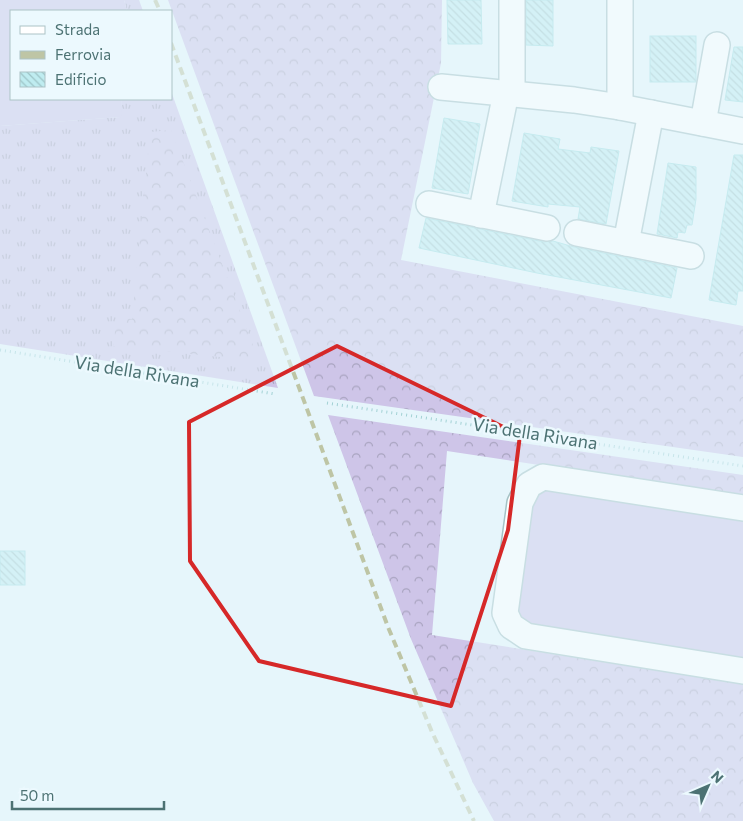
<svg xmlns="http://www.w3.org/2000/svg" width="743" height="821" font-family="Commissioner,sans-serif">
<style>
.grass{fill:url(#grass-tufts)}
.forest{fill:url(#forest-crowns)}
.garden{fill:#cec5e8}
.building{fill:url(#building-back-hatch);stroke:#a0dee1}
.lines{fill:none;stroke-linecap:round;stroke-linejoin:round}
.minor-casing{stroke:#a5c2c5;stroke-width:28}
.path{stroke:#a2d1d4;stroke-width:3;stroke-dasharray:1 4;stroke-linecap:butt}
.minor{stroke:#fff;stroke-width:25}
.rail{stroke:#bec5a5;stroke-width:4;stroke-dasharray:8 5;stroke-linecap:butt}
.marked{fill:none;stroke:#d62828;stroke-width:4;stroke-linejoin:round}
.labels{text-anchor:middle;stroke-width:5;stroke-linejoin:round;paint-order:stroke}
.street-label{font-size:18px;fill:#4c7273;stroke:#ecf9fe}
</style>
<defs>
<pattern id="grass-tufts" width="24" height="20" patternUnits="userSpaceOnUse" patternTransform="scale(1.25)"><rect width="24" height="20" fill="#cec5e8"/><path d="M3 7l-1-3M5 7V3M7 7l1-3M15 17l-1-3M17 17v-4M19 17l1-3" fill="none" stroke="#a9a4c0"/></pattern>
<pattern id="forest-crowns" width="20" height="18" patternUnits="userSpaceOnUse" patternTransform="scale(1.25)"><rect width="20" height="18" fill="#cec5e8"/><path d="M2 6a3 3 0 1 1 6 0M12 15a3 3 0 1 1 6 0" fill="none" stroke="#a9a4c0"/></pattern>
<pattern id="building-back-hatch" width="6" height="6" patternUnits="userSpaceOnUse" patternTransform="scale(1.25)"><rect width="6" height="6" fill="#bfecf0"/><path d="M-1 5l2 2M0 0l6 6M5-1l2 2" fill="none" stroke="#9dc4c7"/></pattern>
</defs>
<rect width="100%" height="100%" fill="#e6f5fb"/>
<g class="grass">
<polygon points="124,0 139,0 143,11 127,11"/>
<polygon points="171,91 278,388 0,344 0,126 120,117 122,99 171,99"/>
</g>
<g class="forest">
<polygon points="168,0 442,0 441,63 401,260 743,326 743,457 314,396"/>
<polygon points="171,130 259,361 113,346 117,318 132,319 150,132"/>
<polygon points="328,415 743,475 743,496 447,451 432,635 743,684 743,821 494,821 473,783 411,639"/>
</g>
<g class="garden">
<polygon points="0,0 124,0 127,11 11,11 11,99 122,99 121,117 0,126"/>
<polygon points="544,483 743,514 743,664 516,621 526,505"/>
</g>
<g class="building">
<polygon points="447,0 481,0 482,44 448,44"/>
<polygon points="526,0 553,0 553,46 526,45"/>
<rect x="650" y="36" width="46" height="46"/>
<polygon points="734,47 743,47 743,102 725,100"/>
<polygon points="444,118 480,124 468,194 432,188"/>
<polygon points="524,133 560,139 558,149 590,153 591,147 619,151 606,224 578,219 580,207 548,204 548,207 512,201"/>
<polygon points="734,155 743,155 743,291 738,291 736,305 709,300"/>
<polygon points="668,163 696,167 696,199 692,225 687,225 685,233 678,232 677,238 657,234"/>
<polygon points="426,218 544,242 553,241 574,247 677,268 671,298 537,273 419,248"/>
<rect x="0" y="551" width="25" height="34"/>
</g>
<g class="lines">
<g class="minor-casing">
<g id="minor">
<polyline points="512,0 512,94"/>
<polyline points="441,87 574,100 620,107 743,131"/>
<polyline points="620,107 620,0"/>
<polyline points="703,123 717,45"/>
<polyline points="429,204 547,228"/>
<polyline points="481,215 506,93"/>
<polyline points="577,233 691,256"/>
<polyline points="626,243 651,113"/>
<polyline points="743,508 543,477 529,485 520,503 505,613 511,626 526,636 743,671"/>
</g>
</g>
<g class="path">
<polyline points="0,350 275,394"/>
<polyline points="327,403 743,466"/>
</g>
<use href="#minor" class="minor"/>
<g class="rail">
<polyline points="155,0 160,11"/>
<polyline points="171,43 388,627 432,732 474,821"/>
</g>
</g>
<path d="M0 0H743V821H0ZM 337,346 L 520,435 L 508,530 L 451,706 L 259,661 L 190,561 L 189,422 Z" fill="#e6f5fb" fill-opacity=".55" fill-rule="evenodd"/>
<path class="marked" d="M 337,346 L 520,435 L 508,530 L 451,706 L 259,661 L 190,561 L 189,422 Z"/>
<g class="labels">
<g class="street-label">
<text transform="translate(137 372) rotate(9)" y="6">Via della Rivana</text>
<text transform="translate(535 434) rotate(9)" y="6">Via della Rivana</text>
</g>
</g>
<rect x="10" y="10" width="162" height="90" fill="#ecf9fe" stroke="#acc3c6"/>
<rect x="20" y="26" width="25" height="8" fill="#ffffff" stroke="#acc3c6"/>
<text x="55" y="35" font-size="15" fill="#4c7273">Strada</text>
<rect x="20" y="51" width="25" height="8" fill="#bec5a5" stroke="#acc3c6"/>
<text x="55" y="60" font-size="15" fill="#4c7273">Ferrovia</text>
<rect x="20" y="72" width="25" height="15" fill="url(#building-back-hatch)" stroke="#acc3c6"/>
<text x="55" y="85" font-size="15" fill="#4c7273">Edificio</text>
<g transform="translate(708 786) rotate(45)" stroke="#ecf9fe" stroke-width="4" paint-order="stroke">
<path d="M0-4L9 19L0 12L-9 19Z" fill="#4c7273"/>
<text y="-8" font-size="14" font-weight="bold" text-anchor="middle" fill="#4c7273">N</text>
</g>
<path d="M12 801v8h152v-8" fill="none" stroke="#4c7273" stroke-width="2.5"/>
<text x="20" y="801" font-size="15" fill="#4c7273" stroke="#ecf9fe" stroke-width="4" paint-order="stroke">50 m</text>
</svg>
